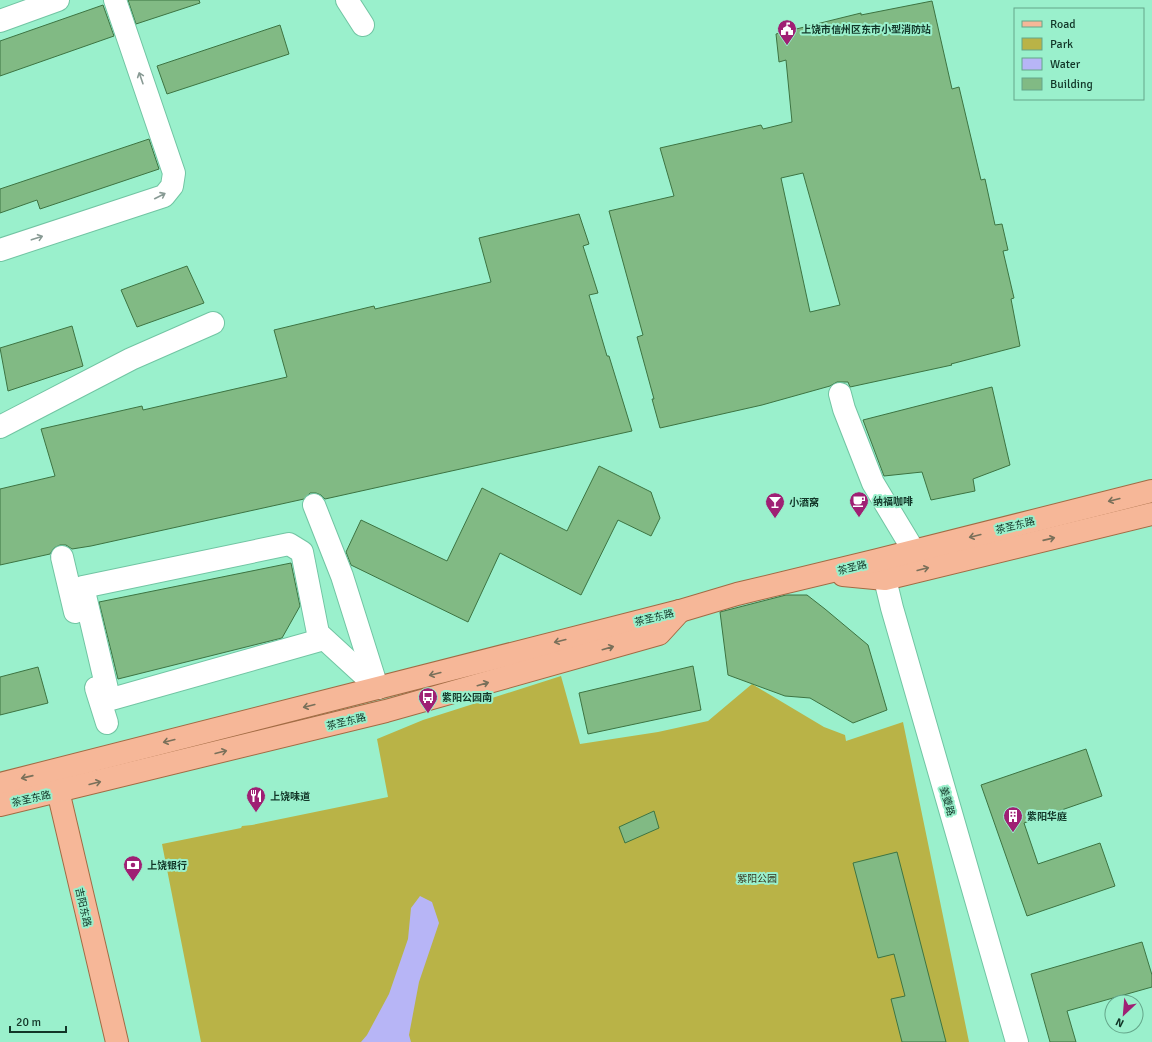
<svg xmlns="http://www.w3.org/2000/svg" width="1152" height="1042" font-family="Signika,'Noto Sans SC',sans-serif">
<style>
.green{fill:#b9b347}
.water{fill:#b7b5f6}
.building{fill:#81ba84;stroke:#3d7442;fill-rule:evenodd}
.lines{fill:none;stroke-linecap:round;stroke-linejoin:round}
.minor-casing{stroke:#71c5a3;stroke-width:24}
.major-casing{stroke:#a26b44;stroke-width:24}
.minor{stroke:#fff;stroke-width:22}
.major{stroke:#f6b798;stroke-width:22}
.oneway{stroke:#889a94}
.oneway2{stroke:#79705a}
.labels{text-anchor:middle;stroke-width:4;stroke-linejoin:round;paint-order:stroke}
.poi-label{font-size:10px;font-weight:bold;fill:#123628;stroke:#9af0cc;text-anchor:start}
.street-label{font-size:10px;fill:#123628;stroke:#9af0cc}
.park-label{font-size:10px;fill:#37351f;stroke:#9af0cc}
</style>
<rect width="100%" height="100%" fill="#9af0cc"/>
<polygon class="green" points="561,676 580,744 658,732 708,721 752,684 824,727 845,735 846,741 903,722 969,1042 201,1042 162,844 241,828 242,826 252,825 388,797 377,739 423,720"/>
<polygon class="water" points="420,896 432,902 439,923 419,982 409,1035 411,1042 361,1042 367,1035 389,994 408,939 411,908"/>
<g class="building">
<polygon points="128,0 199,0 200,3 136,24"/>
<path d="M 932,1 L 952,89 L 959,87 L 981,180 L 985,179 L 995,225 L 1002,224 L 1008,250 L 1003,251 L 1014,298 L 1011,299 L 1020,346 L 951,364 L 952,365 L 850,387 L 848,382 L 837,382 L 830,386 L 762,405 L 660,428 L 652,399 L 654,399 L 637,337 L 643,335 L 609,211 L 674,196 L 660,148 L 761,125 L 763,129 L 792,122 L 786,60 L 779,62 L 776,34 L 861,13 L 861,15 ZM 803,173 L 840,305 L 810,312 L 781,178 Z"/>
<polygon points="103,5 114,36 0,76 0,41"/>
<polygon points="280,25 289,54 167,94 157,66"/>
<polygon points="149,139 159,169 40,209 37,200 0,213 0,189"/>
<polygon points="579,214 589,244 583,246 598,293 589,295 607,356 609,356 632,431 325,499 321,495 316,493 310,493 304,499 91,546 72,549 66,545 60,545 54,548 50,554 0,565 0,489 55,476 41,429 142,406 143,410 287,377 274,330 374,306 375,309 491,282 479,238"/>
<polygon points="187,266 204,303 137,327 121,290"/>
<polygon points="72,326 83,366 8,391 0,348"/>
<polygon points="992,387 1010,465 973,479 975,491 931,500 922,472 884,476 863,420"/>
<polygon points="599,466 651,492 660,518 651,536 618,520 581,595 500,553 468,622 351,565 346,552 361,520 447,561 482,488 567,531"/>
<polygon points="291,563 300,606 282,638 118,679 99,602"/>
<polygon points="786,595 807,595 825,609 868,645 887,710 853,723 810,698 785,696 728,675 720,612"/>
<polygon points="693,666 701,710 588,734 579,693"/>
<polygon points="38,667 48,703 0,715 0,677"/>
<polygon points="1086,749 1102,796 1024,823 1038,864 1100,843 1115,886 1027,916 981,785"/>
<polygon points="654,811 659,828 625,843 619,827"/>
<polygon points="897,852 946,1042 902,1042 891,999 905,996 894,954 878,958 853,863"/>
<polygon points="1142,942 1152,975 1152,987 1067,1011 1076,1042 1050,1042 1031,974"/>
</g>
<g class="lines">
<g class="minor-casing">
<g id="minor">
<polyline points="347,0 363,25"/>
<polyline points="0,21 58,0"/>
<polyline points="0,250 164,196 172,186 174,173 115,0"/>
<polyline points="840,394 844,409 873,483 914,551"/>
<polyline points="0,427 131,359 213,323"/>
<polyline points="314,505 342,576 377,687"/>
<polyline points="62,557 75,612"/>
<polyline points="879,561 885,579 892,608 1017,1042"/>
<polyline points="96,688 107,723"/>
<polyline points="101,702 107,689 83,587 289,544 302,552 318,633 378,688"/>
<polyline points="101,702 324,639"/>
</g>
</g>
<g class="major-casing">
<g id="major">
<polyline points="843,575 885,579 1152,514"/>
<polyline points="55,778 117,1042"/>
<polyline points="0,784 680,611 737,594 878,560 1152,491"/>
<polyline points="0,805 386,711 659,634 680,611"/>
</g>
</g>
<use href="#minor" class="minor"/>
<use href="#major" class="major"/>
</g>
<defs><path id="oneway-shaft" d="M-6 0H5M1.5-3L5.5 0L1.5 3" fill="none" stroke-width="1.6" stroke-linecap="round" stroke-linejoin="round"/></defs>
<g class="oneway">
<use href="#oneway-shaft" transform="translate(141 78) rotate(-109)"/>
<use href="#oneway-shaft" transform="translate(160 196) rotate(-27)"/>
<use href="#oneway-shaft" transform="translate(37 238) rotate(-18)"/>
</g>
<g class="oneway2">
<use href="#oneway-shaft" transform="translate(1114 500) rotate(166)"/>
<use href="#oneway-shaft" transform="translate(975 536) rotate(166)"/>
<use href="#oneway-shaft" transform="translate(1049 539) rotate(-13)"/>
<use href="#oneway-shaft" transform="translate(923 569) rotate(-14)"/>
<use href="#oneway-shaft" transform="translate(560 641) rotate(166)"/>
<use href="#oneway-shaft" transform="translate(608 648) rotate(-16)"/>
<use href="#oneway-shaft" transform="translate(435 674) rotate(166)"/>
<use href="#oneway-shaft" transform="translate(483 684) rotate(-16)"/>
<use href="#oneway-shaft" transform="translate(309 706) rotate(166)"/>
<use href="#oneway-shaft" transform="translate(169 741) rotate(166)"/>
<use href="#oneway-shaft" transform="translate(221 752) rotate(-14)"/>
<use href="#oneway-shaft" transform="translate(27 777) rotate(167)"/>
<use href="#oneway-shaft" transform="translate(95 783) rotate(-14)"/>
</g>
<defs>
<g id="civic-pin" transform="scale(1)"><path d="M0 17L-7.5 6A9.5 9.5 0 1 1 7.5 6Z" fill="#9f2074" stroke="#9af0cc"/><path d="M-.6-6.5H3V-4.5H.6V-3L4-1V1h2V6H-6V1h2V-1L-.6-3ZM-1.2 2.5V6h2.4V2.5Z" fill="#fff"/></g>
<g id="cafe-pin" transform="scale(1)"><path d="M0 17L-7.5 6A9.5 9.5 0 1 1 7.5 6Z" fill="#9f2074" stroke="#9af0cc"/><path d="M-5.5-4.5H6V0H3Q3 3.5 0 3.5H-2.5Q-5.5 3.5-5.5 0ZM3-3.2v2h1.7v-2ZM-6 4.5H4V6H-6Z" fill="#fff"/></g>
<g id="bar-pin" transform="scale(1)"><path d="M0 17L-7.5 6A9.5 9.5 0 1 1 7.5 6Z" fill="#9f2074" stroke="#9af0cc"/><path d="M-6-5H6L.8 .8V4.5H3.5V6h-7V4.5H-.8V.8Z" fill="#fff"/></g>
<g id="bus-pin" transform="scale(1)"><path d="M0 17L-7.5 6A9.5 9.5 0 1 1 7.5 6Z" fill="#9f2074" stroke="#9af0cc"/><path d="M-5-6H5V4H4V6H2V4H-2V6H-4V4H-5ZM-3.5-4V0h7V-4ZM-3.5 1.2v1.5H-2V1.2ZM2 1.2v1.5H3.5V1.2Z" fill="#fff"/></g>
<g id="restaurant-pin" transform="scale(1)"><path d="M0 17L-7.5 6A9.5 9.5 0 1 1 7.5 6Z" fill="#9f2074" stroke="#9af0cc"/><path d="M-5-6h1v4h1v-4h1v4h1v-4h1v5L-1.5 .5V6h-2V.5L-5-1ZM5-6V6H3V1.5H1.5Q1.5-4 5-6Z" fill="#fff"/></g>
<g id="building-pin" transform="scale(1)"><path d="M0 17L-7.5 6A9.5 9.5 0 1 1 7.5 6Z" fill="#9f2074" stroke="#9af0cc"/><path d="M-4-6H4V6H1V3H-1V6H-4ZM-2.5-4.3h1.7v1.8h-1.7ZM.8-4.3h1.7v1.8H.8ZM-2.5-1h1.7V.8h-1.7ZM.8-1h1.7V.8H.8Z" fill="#fff"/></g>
<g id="bank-pin" transform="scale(1)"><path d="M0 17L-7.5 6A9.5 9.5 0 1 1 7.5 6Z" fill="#9f2074" stroke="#9af0cc"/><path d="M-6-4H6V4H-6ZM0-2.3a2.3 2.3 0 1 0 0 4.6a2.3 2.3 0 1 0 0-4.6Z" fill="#fff"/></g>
</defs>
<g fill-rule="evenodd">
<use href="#civic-pin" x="787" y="29"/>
<use href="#cafe-pin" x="859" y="501"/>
<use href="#bar-pin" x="775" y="502"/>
<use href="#bus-pin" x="428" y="697"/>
<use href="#restaurant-pin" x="256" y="796"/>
<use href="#building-pin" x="1013" y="816"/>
<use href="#bank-pin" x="133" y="865"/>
</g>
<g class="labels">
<g class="poi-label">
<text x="801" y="33">上饶市信州区东市小型消防站</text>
<text x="873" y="505">纳福咖啡</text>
<text x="789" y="506">小酒窝</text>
<text x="442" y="701">紫阳公园南</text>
<text x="270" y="800">上饶味道</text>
<text x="1027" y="820">紫阳华庭</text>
<text x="147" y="869">上饶银行</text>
</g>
<g class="street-label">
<text transform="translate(1015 525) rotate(-14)" y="4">茶圣东路</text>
<text transform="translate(852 567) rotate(-14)" y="4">茶圣路</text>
<text transform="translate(654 617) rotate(-14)" y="4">茶圣东路</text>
<text transform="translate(346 721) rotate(-14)" y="4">茶圣东路</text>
<text transform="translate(31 798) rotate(-13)" y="4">茶圣东路</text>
<text transform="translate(948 801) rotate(74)" y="4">姜夔路</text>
<text transform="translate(84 907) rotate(77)" y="4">吉阳东路</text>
</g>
<g class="park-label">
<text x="757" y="882">紫阳公园</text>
</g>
</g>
<rect x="1014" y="8" width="130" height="92" fill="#9af0cc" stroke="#64a68a"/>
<rect x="1022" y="21" width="20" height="6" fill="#f6b798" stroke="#64a68a"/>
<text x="1050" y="28" font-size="12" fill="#123628">Road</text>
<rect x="1022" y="38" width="20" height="12" fill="#b9b347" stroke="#64a68a"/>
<text x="1050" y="48" font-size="12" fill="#123628">Park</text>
<rect x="1022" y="58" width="20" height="12" fill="#b7b5f6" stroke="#64a68a"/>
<text x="1050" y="68" font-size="12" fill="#123628">Water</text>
<rect x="1022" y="78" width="20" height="12" fill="#81ba84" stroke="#64a68a"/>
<text x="1050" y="88" font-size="12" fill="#123628">Building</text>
<g transform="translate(1124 1014) rotate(206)"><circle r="19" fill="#9af0cc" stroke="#64a68a"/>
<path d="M0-3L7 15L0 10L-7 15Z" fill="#9f2074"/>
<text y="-6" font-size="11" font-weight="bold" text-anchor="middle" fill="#123628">N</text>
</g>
<path d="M10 1026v6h56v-6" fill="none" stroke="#123628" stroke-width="2"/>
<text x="16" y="1026" font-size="12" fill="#123628" stroke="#9af0cc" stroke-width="3" paint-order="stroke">20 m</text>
</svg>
